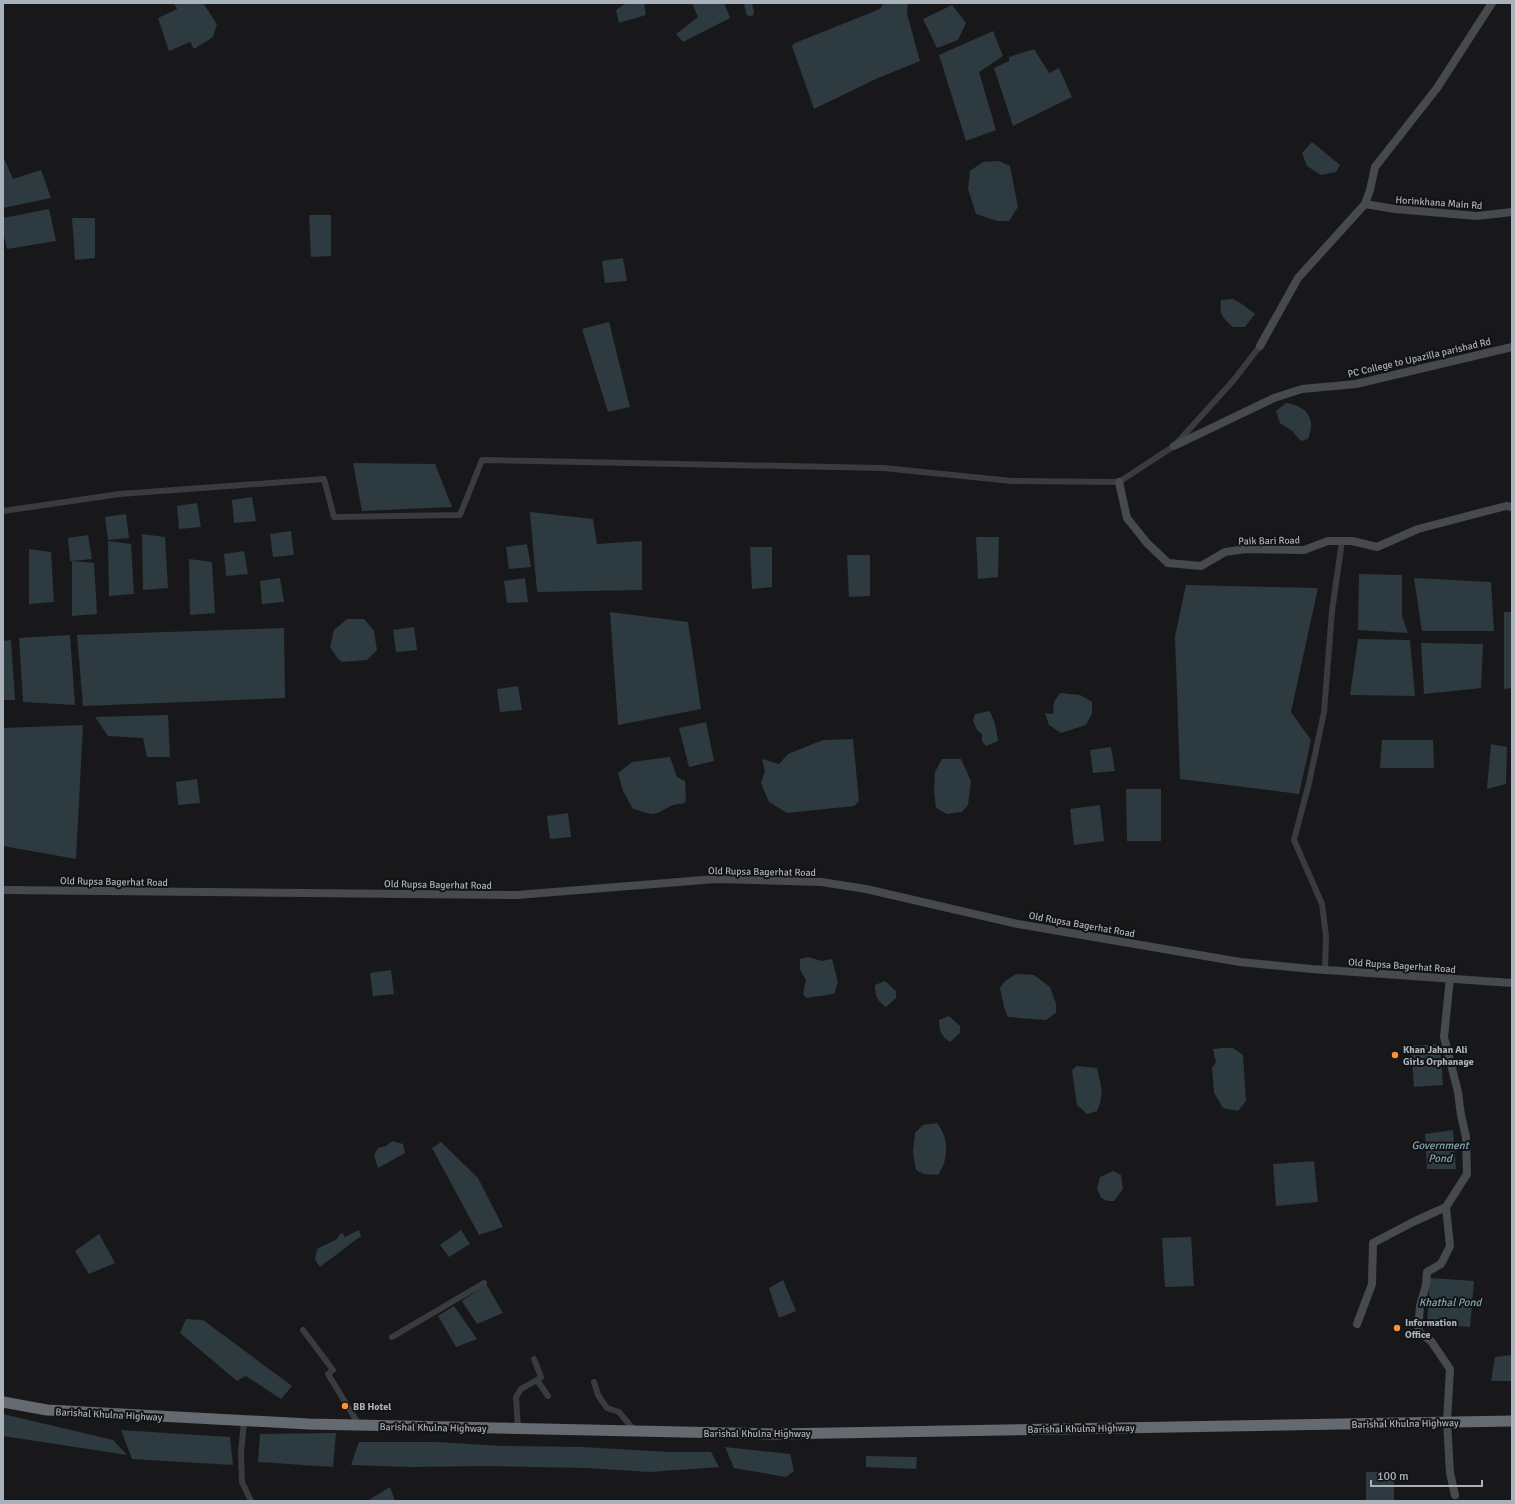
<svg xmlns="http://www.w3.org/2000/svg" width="1515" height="1504" font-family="Signika,sans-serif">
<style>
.water{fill:#2d3a3f}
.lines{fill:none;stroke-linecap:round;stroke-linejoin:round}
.canal{stroke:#2d3a3f;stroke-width:8}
.street{stroke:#383b3f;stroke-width:6}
.secondary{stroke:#464a4f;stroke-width:8}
.highway{stroke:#646a70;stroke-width:11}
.poi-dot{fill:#f89432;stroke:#131315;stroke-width:1.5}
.labels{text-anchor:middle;stroke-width:4;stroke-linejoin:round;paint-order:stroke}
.street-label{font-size:10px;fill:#a9b1ba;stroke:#131315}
.poi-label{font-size:10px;font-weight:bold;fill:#a9b1ba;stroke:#131315;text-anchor:start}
.water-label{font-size:11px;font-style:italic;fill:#80a6b6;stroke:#131315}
</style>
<rect width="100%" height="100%" fill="#18181a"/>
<g class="water">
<polygon points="174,3 203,3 217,24 213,37 194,49 190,42 169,51 158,18 177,9"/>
<polygon points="626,3 644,3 646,15 619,23 616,10"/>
<polygon points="692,3 724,3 730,18 683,42 676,34 698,17"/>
<polygon points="884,3 908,3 907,14 920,61 878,78 814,109 792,46 795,43 880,9"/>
<polygon points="952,5 966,23 958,40 937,48 923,19"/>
<polygon points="993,31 1003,56 979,72 996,130 966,141 939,55"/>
<polygon points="1034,49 1049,73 1059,68 1072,97 1013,126 994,68 1009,61 1009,57"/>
<polygon points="1312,142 1340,165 1336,172 1321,175 1307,166 1302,153"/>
<polygon points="3,156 13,179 41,170 51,198 3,208"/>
<polygon points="999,161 1010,166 1018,207 1009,221 997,221 976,214 968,189 970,171 983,162"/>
<polygon points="49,209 56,241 7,249 3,231 3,218"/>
<polygon points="309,215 331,215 331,256 311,257"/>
<polygon points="72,218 95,218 95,258 75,260"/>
<polygon points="623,258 627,281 605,283 602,261"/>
<path d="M 1233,299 L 1242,304 L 1255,314 L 1245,327 L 1233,327 C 1223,318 1219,315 1221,300 Z"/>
<polygon points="609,322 630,407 608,412 582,329"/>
<path d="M 1286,403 C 1306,406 1317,418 1308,439 L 1301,441 L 1292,431 L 1280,423 L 1276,411 Z"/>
<polygon points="353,463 435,464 452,507 362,511"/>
<polygon points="252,497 256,521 234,523 232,500"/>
<polygon points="197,503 201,527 179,529 177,506"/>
<polygon points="530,512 593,519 597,544 642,541 642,590 537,592"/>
<polygon points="126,514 129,538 108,540 105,517"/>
<polygon points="291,531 294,555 273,557 270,534"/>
<polygon points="142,534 165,537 168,588 143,590"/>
<polygon points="88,535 92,559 72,561 94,563 97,614 72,616 72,561 70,561 68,538"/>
<polygon points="976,537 999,537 998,577 978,579"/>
<polygon points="108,541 131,544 134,594 109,596"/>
<polygon points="527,544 531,567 509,569 506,547"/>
<polygon points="750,547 772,547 772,587 752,589"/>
<polygon points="29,549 51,552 54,602 29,604"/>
<polygon points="244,551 248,574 226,576 224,554"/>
<polygon points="847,555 870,555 870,596 849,597"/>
<polygon points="189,559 212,562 215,613 190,615"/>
<polygon points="1359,574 1402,575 1402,616 1408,633 1358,630"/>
<polygon points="280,578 284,602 262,604 260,581"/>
<polygon points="525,578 528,602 507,603 504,581"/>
<polygon points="1414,578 1491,582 1494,631 1422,631"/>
<polygon points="1186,585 1318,588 1291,712 1311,740 1299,794 1180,779 1175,636"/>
<polygon points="610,612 688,622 701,709 618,725"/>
<polygon points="1504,612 1512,612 1512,688 1504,689"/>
<polygon points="347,619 364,619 374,631 377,650 367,660 342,662 338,659 330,647 334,630"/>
<polygon points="414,627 417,650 396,652 393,630"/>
<polygon points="284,628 285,698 83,706 77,635"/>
<polygon points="70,635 75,705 23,702 19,638"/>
<polygon points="1358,639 1410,640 1415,696 1350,695"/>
<polygon points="11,640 15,700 3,700 3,641"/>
<polygon points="1421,643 1483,644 1481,688 1424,694"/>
<polygon points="518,686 522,710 500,712 497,689"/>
<polygon points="1060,693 1080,695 1092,702 1092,713 1086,725 1061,733 1049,725 1045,713 1053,714 1054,702"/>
<polygon points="990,711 995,724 998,741 986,746 982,741 982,734 977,730 973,721 975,714"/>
<polygon points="168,715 170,757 147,757 143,738 108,736 95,717"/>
<polygon points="706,722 714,761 689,767 679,728"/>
<polygon points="83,725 76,859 3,846 3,728"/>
<polygon points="853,739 859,801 854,806 787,813 769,802 761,783 765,771 762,759 779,764 788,754 823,740"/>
<polygon points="1382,740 1433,740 1434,768 1380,768"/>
<polygon points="1491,744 1507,747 1506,784 1487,789"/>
<polygon points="1111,747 1115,771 1093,773 1090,750"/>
<path d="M 670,757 L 677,777 L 685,781 L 686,801 L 683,804 C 670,802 664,813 653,814 C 647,814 639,810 633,809 L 623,791 L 618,773 L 632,762 Z"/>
<polygon points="942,759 961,759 971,781 968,805 962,812 947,814 936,808 934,790 935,772"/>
<polygon points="197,779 200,803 178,805 176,782"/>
<polygon points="1126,789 1161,789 1161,841 1127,841"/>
<polygon points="1100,805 1104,841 1074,845 1070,809"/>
<polygon points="568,813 571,837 550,839 547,816"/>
<polygon points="808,957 822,961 832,959 838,982 834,994 806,998 803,994 806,980 800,970 800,959"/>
<polygon points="391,970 394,994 373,996 370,973"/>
<polygon points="1016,974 1034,975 1050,987 1056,1004 1056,1013 1046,1020 1008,1017 1004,1007 1000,988 1004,982"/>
<path d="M 885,981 L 896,991 L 896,998 L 886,1007 C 877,1001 875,996 875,985 Z"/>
<path d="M 949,1016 L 960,1026 L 960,1033 L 950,1042 C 941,1036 939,1031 939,1020 Z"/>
<polygon points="1440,1044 1443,1085 1414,1087 1411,1046"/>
<polygon points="1222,1048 1233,1048 1243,1055 1246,1101 1238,1111 1223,1108 1214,1093 1212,1068 1216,1062 1213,1049"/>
<path d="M 1077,1066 L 1097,1068 C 1101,1086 1105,1093 1097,1111 L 1087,1114 L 1077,1105 L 1072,1070 Z"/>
<path d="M 937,1123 C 949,1138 949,1159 938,1175 L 924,1174 L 916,1170 L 913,1152 L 915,1133 L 923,1125 Z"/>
<polygon points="1453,1130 1456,1169 1427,1169 1425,1134"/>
<polygon points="392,1141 403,1144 405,1153 378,1168 374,1155 378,1148 386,1146"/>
<polygon points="441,1142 478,1178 503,1227 479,1235 432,1148"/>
<polygon points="1314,1161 1318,1202 1276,1206 1273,1164"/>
<polygon points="1113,1171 1121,1175 1123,1189 1114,1201 1108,1201 1101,1198 1097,1188 1100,1177"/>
<polygon points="359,1230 361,1236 320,1267 315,1260 317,1249 337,1239 340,1234 342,1233 345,1237"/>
<polygon points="461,1230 470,1244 449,1257 440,1245"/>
<polygon points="99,1234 115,1263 89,1274 75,1251"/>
<polygon points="1191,1237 1194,1286 1165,1287 1162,1238"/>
<polygon points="1430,1278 1474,1281 1470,1327 1427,1324"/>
<polygon points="783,1280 796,1311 779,1318 769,1288"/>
<polygon points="486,1284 503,1313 477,1324 462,1301"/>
<polygon points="454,1306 477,1339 456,1347 438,1316"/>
<polygon points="186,1319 203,1320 292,1386 281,1399 246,1376 237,1381 180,1333"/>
<polygon points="1512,1355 1512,1381 1491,1381 1495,1357"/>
<polygon points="3,1414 113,1440 127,1455 3,1436"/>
<polygon points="121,1430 230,1437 233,1465 132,1459"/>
<polygon points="336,1433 333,1467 258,1462 260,1434"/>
<polygon points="359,1442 437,1442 501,1446 582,1447 670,1452 711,1452 719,1467 650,1472 586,1468 486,1466 410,1467 351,1465"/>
<polygon points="725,1447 790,1454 794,1471 786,1477 734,1468"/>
<polygon points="866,1456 917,1457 916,1469 866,1467"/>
<rect x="1366" y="1472" width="28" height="29"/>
<polygon points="390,1487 395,1501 367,1501"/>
</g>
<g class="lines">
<polyline class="canal" points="748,3 750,12"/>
<g class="street">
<polyline points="3,511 120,494 324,479 334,517 460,515 482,460 883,468 1012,481 1119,482 1174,446 1233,381 1260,346"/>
<polyline points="1325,970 1326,936 1322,904 1294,840 1309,783 1324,712 1332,611 1342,541"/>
<polyline points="303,1330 333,1370 328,1374 359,1425"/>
<polyline points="392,1337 484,1283"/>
<polyline points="534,1359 541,1377 537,1380"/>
<polyline points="594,1382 598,1395 607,1408 619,1412 635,1431"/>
<polyline points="244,1421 241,1453 242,1482 251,1501"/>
<polyline points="518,1429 516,1397 521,1389 537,1380 548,1396"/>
</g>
<g class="secondary">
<polyline points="1365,204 1395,209 1477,216 1512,212"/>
<polyline points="1260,346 1298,278 1365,204 1370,190 1375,167 1437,88 1492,3"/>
<polyline points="1174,446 1274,398 1302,389 1356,384 1512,347"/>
<polyline points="1119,482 1127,518 1147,543 1168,563 1201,566 1225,552 1246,549 1304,550 1328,541 1352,541 1377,547 1418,529 1506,506 1512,507"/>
<polyline points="3,890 517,895 716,879 821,882 866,889 1018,924 1240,962 1312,969 1512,983"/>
<polyline points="1450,978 1444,1037 1458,1092 1461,1115 1466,1137 1467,1174 1446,1207 1450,1246 1441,1264 1427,1272 1426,1285 1420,1306 1418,1331 1431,1341 1450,1369 1447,1422 1450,1473 1455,1495"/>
<polyline points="1357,1324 1372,1284 1373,1243 1413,1222 1446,1207"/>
</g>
<polyline class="highway" points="3,1402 47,1410 309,1424 776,1434 1512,1421"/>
</g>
<g class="poi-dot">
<circle cx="1395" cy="1055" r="4"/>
<circle cx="1397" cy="1328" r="4"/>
<circle cx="345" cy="1406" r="4"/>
</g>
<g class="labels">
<g class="street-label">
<text transform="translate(1439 202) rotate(4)" y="4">Horinkhana Main Rd</text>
<text transform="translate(1419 357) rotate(-13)" y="4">PC College to Upazilla parishad Rd</text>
<text transform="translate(1269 540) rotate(-1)" y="4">Paik Bari Road</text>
<text transform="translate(762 871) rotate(1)" y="4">Old Rupsa Bagerhat Road</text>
<text transform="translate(114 881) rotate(1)" y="4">Old Rupsa Bagerhat Road</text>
<text transform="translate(438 884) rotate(1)" y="4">Old Rupsa Bagerhat Road</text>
<text transform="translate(1082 924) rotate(10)" y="4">Old Rupsa Bagerhat Road</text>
<text transform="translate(1402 965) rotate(4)" y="4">Old Rupsa Bagerhat Road</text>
<text transform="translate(109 1414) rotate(3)" y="4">Barishal Khulna Highway</text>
<text transform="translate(1405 1423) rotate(-1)" y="4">Barishal Khulna Highway</text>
<text transform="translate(433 1427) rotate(1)" y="4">Barishal Khulna Highway</text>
<text transform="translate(1081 1428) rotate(-1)" y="4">Barishal Khulna Highway</text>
<text x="757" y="1437">Barishal Khulna Highway</text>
</g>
<g class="poi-label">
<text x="1403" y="1053">Khan Jahan Ali<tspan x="1403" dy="12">Girls Orphanage</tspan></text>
<text x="1405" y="1326">Information<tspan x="1405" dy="12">Office</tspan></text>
<text x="353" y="1410">BB Hotel</text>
</g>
<g class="water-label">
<text x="1440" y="1149">Government<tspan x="1440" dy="13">Pond</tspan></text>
<text x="1450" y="1306">Khathal Pond</text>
</g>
</g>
<rect width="1515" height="1504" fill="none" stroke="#a9b1ba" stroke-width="8"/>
<path d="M1371 1480v6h111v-6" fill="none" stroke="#a9b1ba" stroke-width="2"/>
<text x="1377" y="1480" font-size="12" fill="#a9b1ba" stroke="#131315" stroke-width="3" paint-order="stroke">100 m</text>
</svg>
